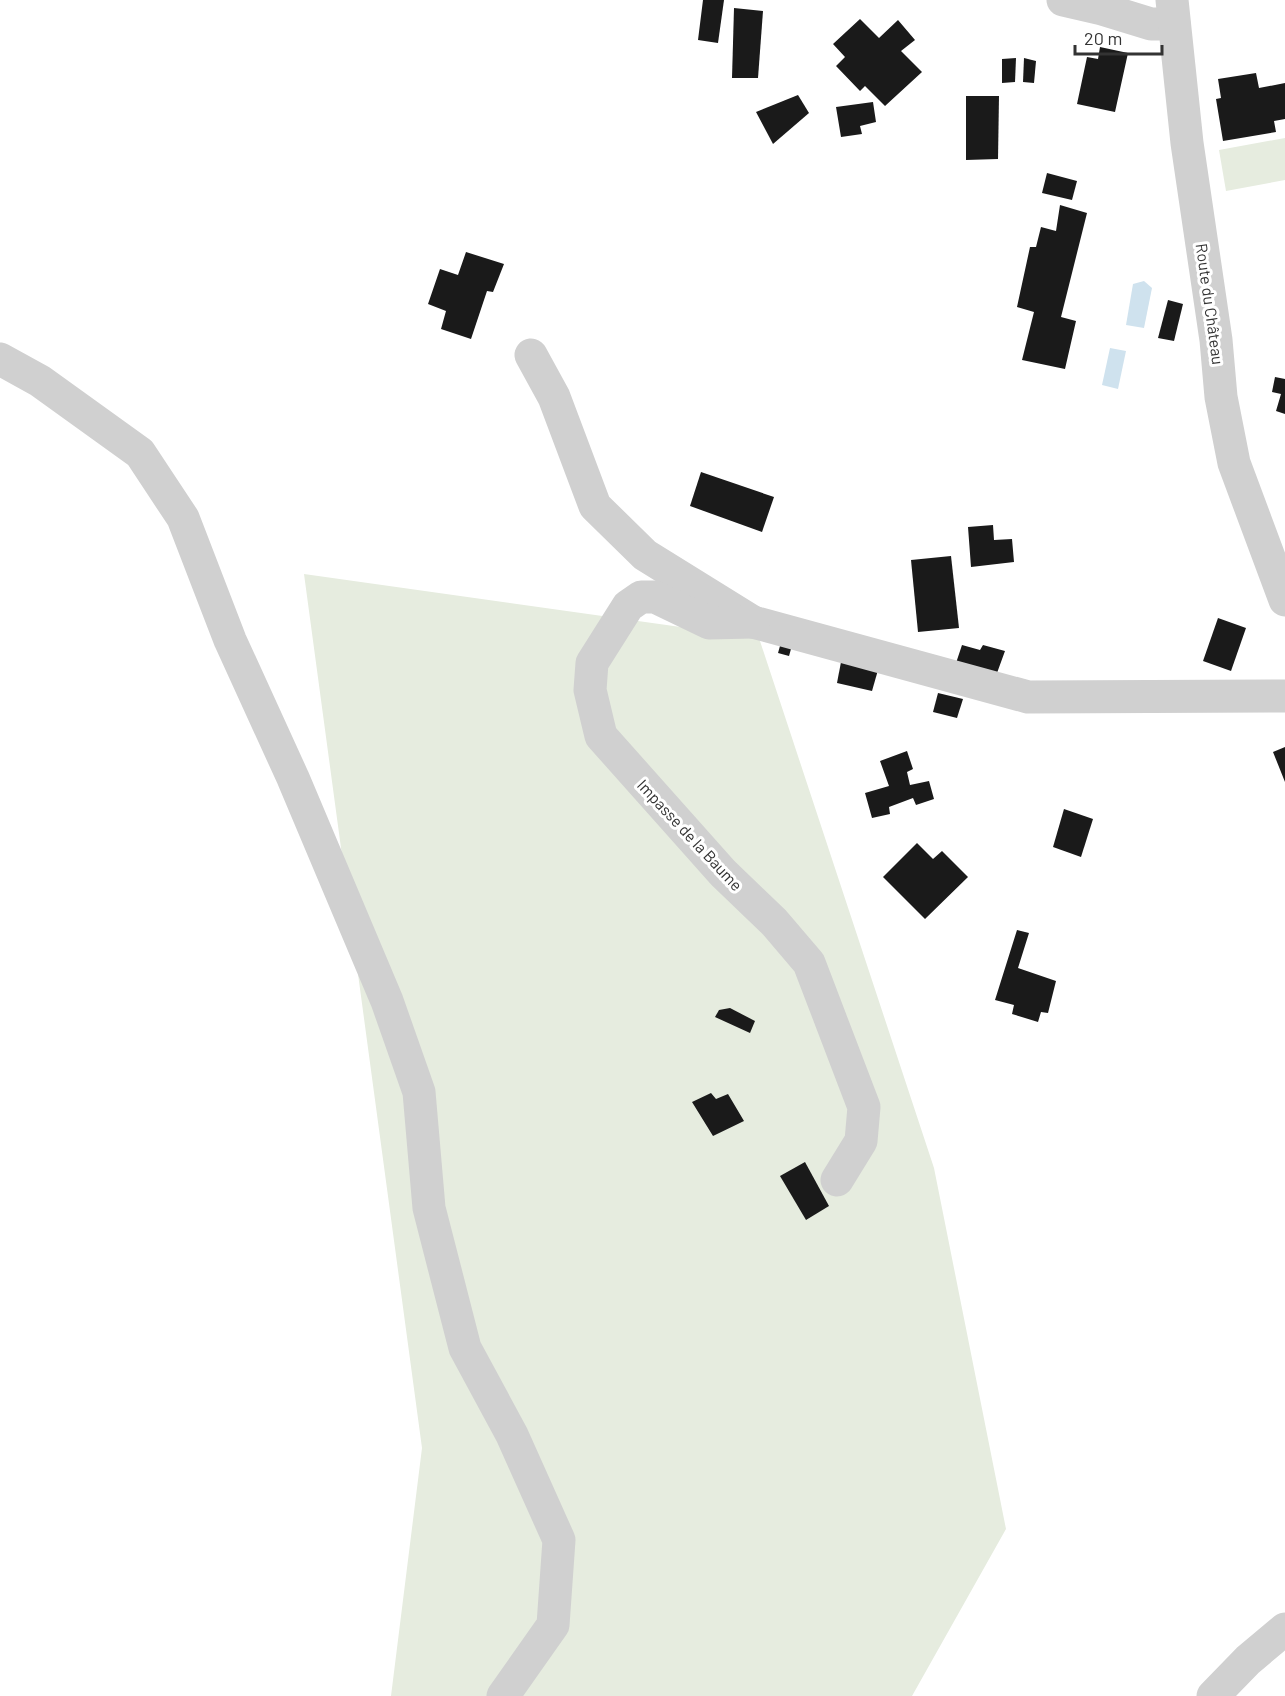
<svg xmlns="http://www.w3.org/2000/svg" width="1285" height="1696" font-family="Barlow,sans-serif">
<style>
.green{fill:#e6ecdf}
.water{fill:#cfe2ee}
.building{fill:#1a1a1a}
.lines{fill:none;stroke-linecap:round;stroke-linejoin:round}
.minor{stroke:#d0d0d0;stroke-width:33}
.labels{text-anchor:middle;stroke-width:6;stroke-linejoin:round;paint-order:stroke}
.street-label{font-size:16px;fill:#333;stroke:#fff}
</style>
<rect width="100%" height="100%" fill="#fff"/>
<g class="green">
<polygon points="1285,138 1285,180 1226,191 1219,150"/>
<polygon points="304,574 759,638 934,1168 1006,1529 912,1696 391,1696 422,1448"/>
</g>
<g class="water">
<polygon points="1144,281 1152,288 1144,328 1126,325 1133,284"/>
<polygon points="1110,348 1126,351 1118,389 1102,385"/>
</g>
<g class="building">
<polygon points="703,0 724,0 718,43 698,40"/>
<polygon points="734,8 763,11 758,78 732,78"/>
<polygon points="860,19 879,38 898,20 915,40 901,51 922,72 885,106 865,86 860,91 836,66 845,57 833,44"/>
<polygon points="1100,47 1128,53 1115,112 1077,104 1087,57 1098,59"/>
<polygon points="1016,58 1015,82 1002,83 1002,59"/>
<polygon points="1024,58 1036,61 1034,83 1023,82"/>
<polygon points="1256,73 1259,88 1285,83 1285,119 1274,121 1276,132 1223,141 1216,99 1221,98 1218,79"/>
<polygon points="798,95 809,113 773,144 756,112"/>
<polygon points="966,96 999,96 998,159 966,160"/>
<polygon points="873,102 876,122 860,126 862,134 841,137 836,107"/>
<polygon points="1047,173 1077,181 1072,200 1042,193"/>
<polygon points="1060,205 1087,213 1061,317 1076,321 1065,369 1022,360 1034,312 1017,307 1030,247 1036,247 1041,227 1056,231"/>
<polygon points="466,252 504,264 493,292 487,291 471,339 441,329 446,311 428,304 440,269 458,275"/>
<polygon points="1168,300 1183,304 1174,341 1158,338"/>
<polygon points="1275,377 1285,379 1285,414 1276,411 1281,394 1272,392"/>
<polygon points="701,472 774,497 762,532 690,506"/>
<polygon points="993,525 994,540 1012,539 1014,562 971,567 968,527"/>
<polygon points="951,556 959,628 918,632 911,560"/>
<polygon points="1218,618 1246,628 1231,671 1203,661"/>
<polygon points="782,639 793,642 789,656 778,653"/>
<polygon points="962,645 980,650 983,645 1005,651 993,684 955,666"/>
<polygon points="841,662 878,670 872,691 837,683"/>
<polygon points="938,693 963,699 957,718 933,712"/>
<polygon points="1285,747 1285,782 1273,752"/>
<polygon points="907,751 913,769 907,772 910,785 929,781 934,799 916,805 913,798 889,807 890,814 872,818 865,793 889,786 880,761"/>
<polygon points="1064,809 1093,819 1081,857 1053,847"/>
<polygon points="917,843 933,859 942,851 968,877 925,919 883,877"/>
<polygon points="1017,930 1029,933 1018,968 1056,981 1048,1013 1041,1012 1038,1022 1012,1014 1014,1005 995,1000"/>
<polygon points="730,1008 755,1021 750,1033 715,1017 719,1010"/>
<polygon points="711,1093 716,1099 728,1094 744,1121 713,1136 692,1102"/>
<polygon points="805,1162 829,1206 806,1220 780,1176"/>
</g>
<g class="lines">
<g class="minor">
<polyline points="1063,0 1102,9 1151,24 1174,24"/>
<polyline points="1172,0 1187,143 1216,340 1221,397 1234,463 1285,600"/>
<polyline points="531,355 554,397 595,506 645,555 753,622 1028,697 1285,696"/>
<polyline points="0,359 40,381 140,453 183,518 230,640 293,778 387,1001 419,1092 429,1208 465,1348 512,1435 559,1540 553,1625 503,1696"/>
<polyline points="753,622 709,623 655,597 641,597 628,606 592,663 590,690 601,736 723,873 774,922 809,963 864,1107 861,1141 837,1180"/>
<polyline points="1213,1696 1248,1660 1285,1629"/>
</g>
</g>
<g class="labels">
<g class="street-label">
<text transform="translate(1210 304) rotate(82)" y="6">Route du Château</text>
<text transform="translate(690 835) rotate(47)" y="6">Impasse de la Baume</text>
</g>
</g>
<path d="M1075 45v9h87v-9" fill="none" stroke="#333333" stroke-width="3"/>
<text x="1084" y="45" font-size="18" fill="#333333" stroke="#ffffff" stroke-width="4.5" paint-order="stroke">20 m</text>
</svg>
